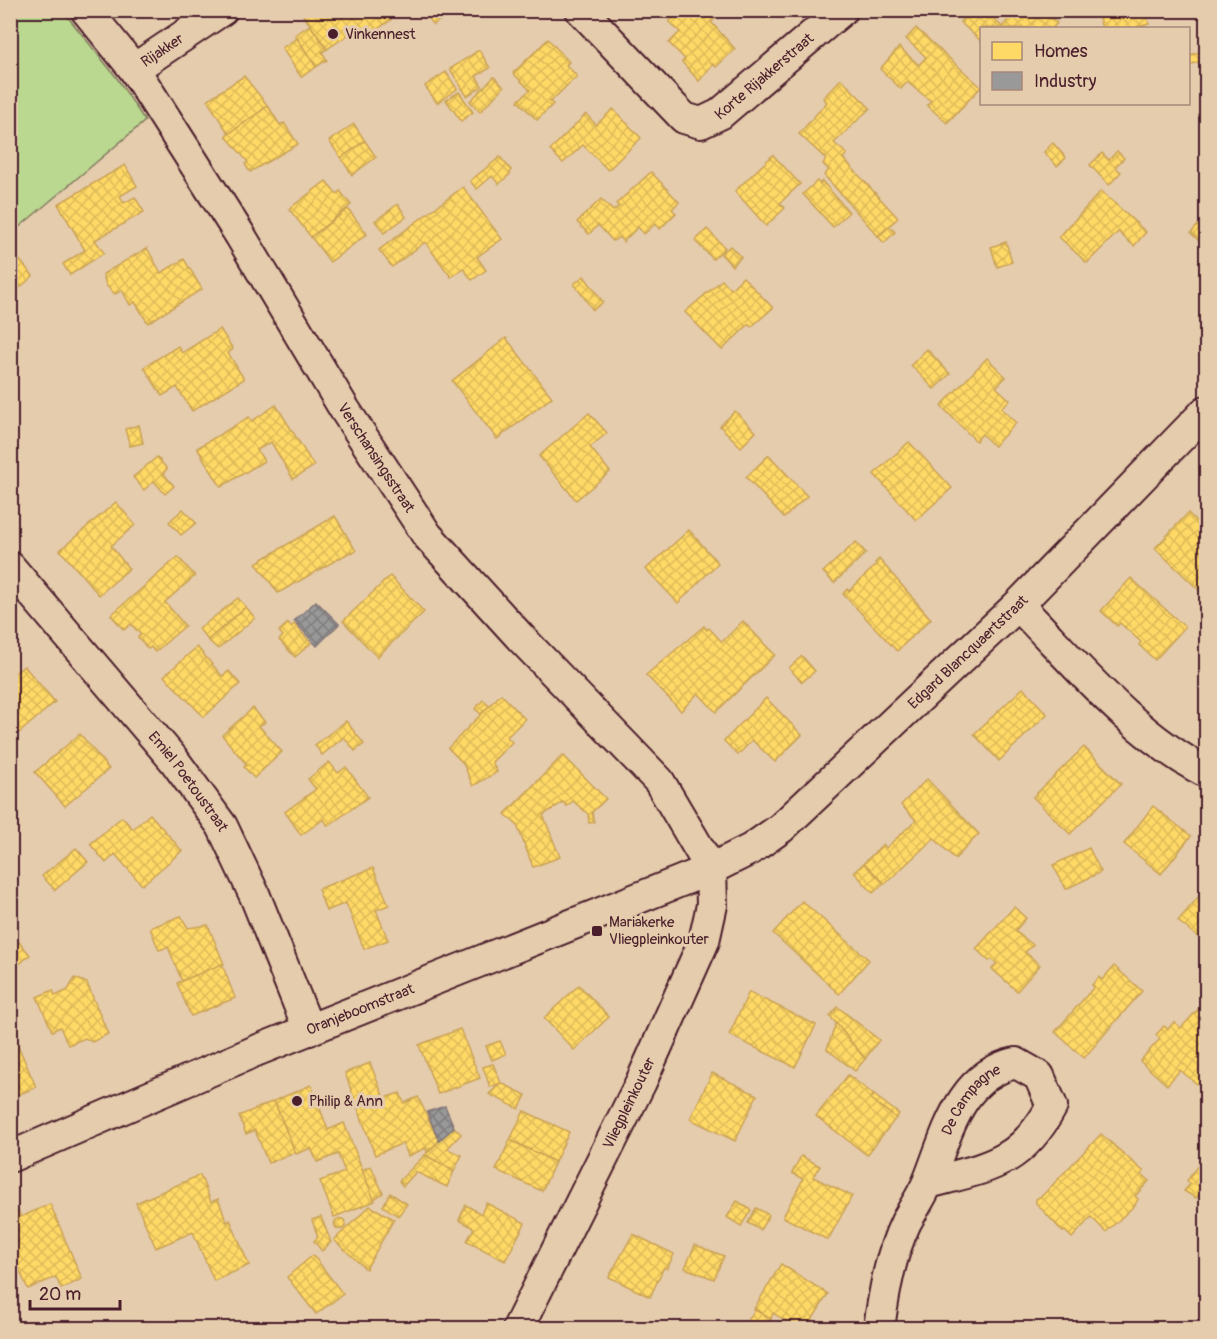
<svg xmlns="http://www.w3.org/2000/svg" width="1217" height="1339" font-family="Pangolin,sans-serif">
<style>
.park{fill:#bad890;stroke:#827c5e;stroke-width:1.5}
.homes{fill:url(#homes-cross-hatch);stroke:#c9a154;stroke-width:1.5}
.industry{fill:url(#industry-cross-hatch);stroke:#817478;stroke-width:1.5}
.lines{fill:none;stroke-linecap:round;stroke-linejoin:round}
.street-casing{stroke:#4a1f2b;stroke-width:34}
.street{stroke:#e5ccad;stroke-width:30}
.poi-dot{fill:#4a1f2b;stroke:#e5ccad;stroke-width:2}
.labels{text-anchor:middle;stroke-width:6;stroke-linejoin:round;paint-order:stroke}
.poi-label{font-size:15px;fill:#4a1f2b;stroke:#e5ccad;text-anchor:start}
.street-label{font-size:15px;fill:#4a1f2b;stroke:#e5ccad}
</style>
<defs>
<pattern id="homes-cross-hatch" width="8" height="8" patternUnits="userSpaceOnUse" patternTransform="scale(1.5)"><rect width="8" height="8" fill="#ffd966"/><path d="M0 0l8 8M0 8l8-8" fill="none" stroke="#dcba59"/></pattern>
<pattern id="industry-cross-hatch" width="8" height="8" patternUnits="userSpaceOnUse" patternTransform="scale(1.5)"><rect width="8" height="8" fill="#999"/><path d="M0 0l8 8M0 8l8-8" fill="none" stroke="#7f7c7d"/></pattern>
</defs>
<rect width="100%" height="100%" fill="#e5ccad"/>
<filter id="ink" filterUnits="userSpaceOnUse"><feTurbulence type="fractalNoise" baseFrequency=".0167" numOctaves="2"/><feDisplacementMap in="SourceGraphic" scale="12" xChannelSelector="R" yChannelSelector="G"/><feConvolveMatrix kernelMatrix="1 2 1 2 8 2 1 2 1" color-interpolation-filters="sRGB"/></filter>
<g filter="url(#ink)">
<polygon class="park" points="11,10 63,11 117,78 145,121 11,234"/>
<g class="homes">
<polygon points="303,10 385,10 391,20 364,38 357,29 327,49 301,12"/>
<polygon points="423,10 454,10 433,25"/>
<polygon points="718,10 721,14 711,22 735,49 716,67 713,64 699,81 682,62 685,59 669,43 680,32 669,22 682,10"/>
<polygon points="971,10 986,10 1002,27 1017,10 1043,10 1057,23 1053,28 982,28 982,42 960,22"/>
<polygon points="1085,10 1145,10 1149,24 1134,28 1102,28 1098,15 1087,18"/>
<polygon points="310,25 327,49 322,52 327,60 316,67 295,35"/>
<polygon points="916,28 981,87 947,123 927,105 931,101 907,82 901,89 880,69 899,47 919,65 926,57 906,39"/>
<polygon points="297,38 316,67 301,77 282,48"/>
<polygon points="548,39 569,62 566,65 577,76 550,102 553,104 537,120 518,101 530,90 513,73"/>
<polygon points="1188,49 1190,55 1206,50 1206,60 1188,65"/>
<polygon points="479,50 490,68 476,76 482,86 467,96 450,69"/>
<polygon points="446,72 457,89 437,103 425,86"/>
<polygon points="244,76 268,106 229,134 207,100"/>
<polygon points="494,77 504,87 480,112 470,101"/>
<polygon points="841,79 870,108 834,143 847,154 843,158 898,218 878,236 824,175 829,170 823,164 826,159 799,134 827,102 823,98"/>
<polygon points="459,92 473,112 461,121 446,100"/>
<polygon points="268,106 280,125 284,123 298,144 250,172 245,164 248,162 226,136"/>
<polygon points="613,109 641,138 608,170 583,145 563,163 550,150 586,114 596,125"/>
<polygon points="354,124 365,141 341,158 329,141"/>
<polygon points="365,141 376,157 352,175 341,158"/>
<polygon points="1053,143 1066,158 1057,166 1044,152"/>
<polygon points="1117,151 1124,158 1115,167 1121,172 1109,185 1090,165 1102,153 1109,160"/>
<polygon points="773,155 800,184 780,203 785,208 766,226 735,191"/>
<polygon points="500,157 511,170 510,174 499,184 492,176 477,189 470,181"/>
<polygon points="125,165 137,186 120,196 124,203 135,197 144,212 95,240 104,253 70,275 63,264 85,250 58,204"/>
<polygon points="651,172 679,202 672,209 676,213 660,229 655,224 644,234 638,227 623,242 619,237 613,241 598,225 589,234 577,222 601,199 613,211 619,206 616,204"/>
<polygon points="326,181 337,194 340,191 351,205 311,237 289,209"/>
<polygon points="817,181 820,184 822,181 849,212 833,227 803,194"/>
<polygon points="463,187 502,239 477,257 486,270 472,280 463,268 451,277 425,242 392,267 379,250"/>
<polygon points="1101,191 1146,232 1134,246 1118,232 1087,263 1059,237"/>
<polygon points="398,204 406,217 384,233 375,221"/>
<polygon points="348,209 367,234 330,262 311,237"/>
<polygon points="1206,216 1206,248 1191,233"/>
<polygon points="889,226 895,232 884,243 878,236"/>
<polygon points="707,229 725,248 713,259 695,241"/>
<polygon points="1006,242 1012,262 997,267 991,247"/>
<polygon points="730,246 741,257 732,266 721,254"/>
<polygon points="147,248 161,273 184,259 202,289 148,323 135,302 130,305 122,290 115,294 106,285 103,274"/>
<polygon points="12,251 33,276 10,296 10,253"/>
<polygon points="584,276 603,302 593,310 574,284"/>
<polygon points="743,277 773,308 751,327 749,324 722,350 685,312 722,280 731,289"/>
<polygon points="220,329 233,349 228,353 244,379 192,411 177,387 162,396 144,367 178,346 182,353"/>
<polygon points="506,338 552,397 497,439 452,381"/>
<polygon points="927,349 950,374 934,389 911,365"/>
<polygon points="987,358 1006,377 996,387 1010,400 1001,408 1016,423 994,446 982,434 976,441 941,406"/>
<polygon points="276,405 314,466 293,479 271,442 257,450 264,461 221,487 197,448 249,417 252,421"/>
<polygon points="735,411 756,432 741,447 720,426"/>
<polygon points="589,413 607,433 590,447 610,472 576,500 539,456"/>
<polygon points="139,425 143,443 130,446 125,429"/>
<polygon points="909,442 952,488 916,520 874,474"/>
<polygon points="769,455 807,496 784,518 746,477"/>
<polygon points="157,457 167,469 163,473 174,486 165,494 154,481 144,490 133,477"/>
<polygon points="116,502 135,525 111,546 129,569 99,595 60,550"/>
<polygon points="183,509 196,523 181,535 169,522"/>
<polygon points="1188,513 1206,531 1206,582 1199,590 1155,548"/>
<polygon points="335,516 356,551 353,553 352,551 278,593 256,563"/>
<polygon points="689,530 718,563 678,603 646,569"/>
<polygon points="856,542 866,553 834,583 823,572"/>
<polygon points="178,557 195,576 165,602 185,626 155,652 151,647 148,649 138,637 141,635 131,624 124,630 111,615"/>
<polygon points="879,559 931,619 897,651 843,594 847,589 849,591 876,565 875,563"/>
<polygon points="390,576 424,612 377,657 343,621"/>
<polygon points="1131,578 1185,627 1155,660 1139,645 1141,642 1120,623 1117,626 1101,611"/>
<polygon points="238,598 246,607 208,640 199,629"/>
<polygon points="1206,601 1206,616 1199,608"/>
<polygon points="246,607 255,618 218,649 208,640"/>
<polygon points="743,621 775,655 716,712 698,693 681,711 646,675 704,626 707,630 709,628 722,642"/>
<polygon points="288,623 291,627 294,624 311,643 295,657 279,640 283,636 279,631"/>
<polygon points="197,647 222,676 229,671 240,684 204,717 164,676"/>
<polygon points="802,656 815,671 802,682 789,668"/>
<polygon points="24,666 55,702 19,733 10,723 10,677"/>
<polygon points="1023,688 1047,714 999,761 974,734"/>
<polygon points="501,694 525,719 507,737 512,742 492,762 497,772 473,786 463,763 448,748"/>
<polygon points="766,698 802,735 775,762 752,740 738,755 724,741"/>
<polygon points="483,700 489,706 481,714 475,709"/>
<polygon points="253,708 265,722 259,726 282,752 254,778 244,767 247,765 222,735"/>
<polygon points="346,721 364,744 355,751 344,737 322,755 315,745"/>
<polygon points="80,734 109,769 65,806 35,772"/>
<polygon points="1084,747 1121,784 1070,834 1033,797"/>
<polygon points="563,755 606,799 592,812 594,822 589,823 588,814 573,801 567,806 563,802 543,815 560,857 533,867 517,825 505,814"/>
<polygon points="329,762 338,773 346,767 368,797 328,826 324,819 301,835 285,812 316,789 308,779"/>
<polygon points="927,779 979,834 955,859 934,838 885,884 864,863 883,844 886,848 916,820 901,805"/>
<polygon points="1153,806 1191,836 1161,874 1124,844"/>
<polygon points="150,814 182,851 142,885 115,854 106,863 90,844 122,817 133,829"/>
<polygon points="76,848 88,862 55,890 42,876"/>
<polygon points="1089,848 1101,872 1066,889 1053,865"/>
<polygon points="864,863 884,883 873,893 854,872"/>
<polygon points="373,868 389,905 376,910 388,940 364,949 346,903 326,911 318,889"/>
<polygon points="1206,888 1206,929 1199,938 1178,921"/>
<polygon points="802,901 869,960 839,994 773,933"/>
<polygon points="1014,907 1026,918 1015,931 1033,945 1025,952 1040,965 1017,991 992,969 997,964 991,959 989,961 976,949"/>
<polygon points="10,914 17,921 10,926"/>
<polygon points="181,916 188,928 208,925 224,964 182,981 168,947 159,950 150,928"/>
<polygon points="10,931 30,955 10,972"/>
<polygon points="222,964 235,998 191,1016 177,983"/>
<polygon points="1114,966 1142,991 1084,1058 1055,1032 1094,987 1092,985 1099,977 1102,980"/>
<polygon points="75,978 87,983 108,1034 92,1042 85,1038 68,1045 60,1027 52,1031 37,997 53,990 55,996 68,990"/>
<polygon points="579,985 609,1017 574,1050 544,1018"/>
<polygon points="749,992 816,1025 795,1067 729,1035"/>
<polygon points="838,1007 879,1040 865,1059 830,1016"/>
<polygon points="1200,1007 1206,1013 1206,1075 1198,1085 1180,1070 1167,1085 1140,1061 1160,1039 1156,1035 1164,1026 1168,1029 1174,1022 1181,1028"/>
<polygon points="836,1023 865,1059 855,1071 827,1049"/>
<polygon points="10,1027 36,1087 10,1098"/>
<polygon points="460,1029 480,1078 438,1094 419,1045"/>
<polygon points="500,1041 506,1054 492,1060 486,1046"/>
<polygon points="370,1063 384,1098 400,1093 404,1103 418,1097 439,1141 427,1152 426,1148 408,1156 403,1143 375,1155 345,1073"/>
<polygon points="493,1064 501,1083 490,1087 483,1067"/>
<polygon points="712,1073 757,1095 735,1141 690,1119"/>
<polygon points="848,1075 874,1095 871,1099 896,1118 867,1155 816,1116"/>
<polygon points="501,1083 526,1095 519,1109 489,1094"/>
<polygon points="311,1085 328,1130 344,1123 375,1201 334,1217 320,1181 345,1172 338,1154 317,1162 311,1148 296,1154 274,1101"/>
<polygon points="874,1095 899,1114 896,1118 871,1099"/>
<polygon points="274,1101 295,1152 268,1163 255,1130 246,1134 239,1116"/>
<polygon points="524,1111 569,1132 555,1162 510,1140"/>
<polygon points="454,1127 461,1134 447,1149 462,1155 454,1171 425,1155"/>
<polygon points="1101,1134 1144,1172 1141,1174 1149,1181 1135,1196 1138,1199 1135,1205 1106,1232 1091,1217 1072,1238 1065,1231 1063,1232 1036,1203 1036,1199 1043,1195"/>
<polygon points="510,1140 555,1162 542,1191 496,1170"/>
<polygon points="1206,1154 1206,1187 1196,1198 1184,1191 1190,1184 1187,1181"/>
<polygon points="425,1155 454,1171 447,1187 416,1172 403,1186 399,1181"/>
<polygon points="801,1156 820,1166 813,1177 852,1196 828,1240 783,1217 803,1179 792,1173"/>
<polygon points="371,1166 383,1193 374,1199 362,1170"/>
<polygon points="200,1175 211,1202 218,1199 227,1222 230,1220 249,1265 214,1281 193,1232 156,1248 136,1203"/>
<polygon points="390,1193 407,1204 398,1216 383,1206"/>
<polygon points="737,1201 751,1210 741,1226 727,1217"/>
<polygon points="486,1203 525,1223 505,1261 467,1241 474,1228 459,1220 466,1205 481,1214"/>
<polygon points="50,1204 82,1279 61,1289 56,1277 28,1289 10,1249 10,1214 18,1211 21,1217"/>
<polygon points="370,1206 394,1219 366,1269 334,1240"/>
<polygon points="756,1208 769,1215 760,1230 748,1223"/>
<polygon points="321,1217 331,1242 322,1251 314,1241 318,1237 312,1220"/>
<circle cx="340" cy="1224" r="5.5"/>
<polygon points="633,1234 674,1254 667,1269 664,1267 650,1297 609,1277"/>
<polygon points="695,1245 724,1256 714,1279 685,1268"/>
<polygon points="313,1255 343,1294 316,1314 287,1277"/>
<polygon points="781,1264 828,1294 807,1328 798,1328 773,1313 771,1319 754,1309"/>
<polygon points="755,1310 771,1319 765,1328 757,1328 747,1322"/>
<polygon points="595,1322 603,1328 590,1328"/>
</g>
<g class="industry">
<polygon points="316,601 339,624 317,646 294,621"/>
<polygon points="445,1106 454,1127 439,1141 427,1112"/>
</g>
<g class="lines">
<g class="street-casing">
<g id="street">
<path id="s1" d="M 86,10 L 134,69 L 240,235 L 345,410 L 427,535 L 520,637 L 659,781 L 711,869 L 712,905 L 704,941 L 641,1082 L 518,1328"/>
<path id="s2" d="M 581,10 L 684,118 L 701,123 L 720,114 L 842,10"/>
<path id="s3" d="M 134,69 L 222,10"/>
<path id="s4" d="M 10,567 L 174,760 L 222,826 L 255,896 L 309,1030"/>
<path d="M 1018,605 C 1075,663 1133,735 1206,772"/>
<path id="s5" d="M 10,1157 L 258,1050 L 711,869 L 751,849 L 781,828 L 1018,605 L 1206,411"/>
<path id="s6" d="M 879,1328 C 884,1293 890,1255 906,1222 C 913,1209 922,1196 928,1182 C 947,1135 959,1075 1016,1063 L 1039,1076 L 1052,1106 C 1020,1165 988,1167 928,1183"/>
</g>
</g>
<use href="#street" class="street"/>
</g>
</g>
<g class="poi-dot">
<circle cx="333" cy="34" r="6"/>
<rect x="591" y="925" width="12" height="12" rx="3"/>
<circle cx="297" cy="1101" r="6"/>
</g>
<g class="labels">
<g class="poi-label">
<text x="345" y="39">Vinkennest</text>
<text x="609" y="927">Mariakerke<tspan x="609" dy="17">Vliegpleinkouter</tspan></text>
<text x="309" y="1106">Philip &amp; Ann</text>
</g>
<g class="street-label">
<text dy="5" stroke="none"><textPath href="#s3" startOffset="34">Rijakker</textPath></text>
<text dy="5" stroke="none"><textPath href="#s2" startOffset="246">Korte Rijakkerstraat</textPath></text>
<text dy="5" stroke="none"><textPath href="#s1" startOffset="534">Verschansingsstraat</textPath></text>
<text dy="5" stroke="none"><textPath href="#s5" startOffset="1096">Edgard Blancquaertstraat</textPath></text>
<text dy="5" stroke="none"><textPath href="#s4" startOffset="279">Emiel Poetoustraat</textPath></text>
<text dy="5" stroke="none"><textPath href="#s5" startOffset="380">Oranjeboomstraat</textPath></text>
<text transform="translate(629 1103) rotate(-64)" y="5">Vliegpleinkouter</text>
<text dy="5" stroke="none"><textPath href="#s6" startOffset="250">De Campagne</textPath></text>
</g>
</g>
<rect width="1217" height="1339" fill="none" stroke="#e5ccad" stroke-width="36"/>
<rect x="18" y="18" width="1181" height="1303" fill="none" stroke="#4a1f2b" stroke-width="2" filter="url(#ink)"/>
<rect x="980" y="27" width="210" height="78" fill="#e5ccad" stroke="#a78779" stroke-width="1.5"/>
<rect x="992" y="42" width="30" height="18" fill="#ffd966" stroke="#a78779" stroke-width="1.5"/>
<text x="1034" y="57" font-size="18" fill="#4a1f2b">Homes</text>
<rect x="992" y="72" width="30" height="18" fill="#999999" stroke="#a78779" stroke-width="1.5"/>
<text x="1034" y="87" font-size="18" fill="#4a1f2b">Industry</text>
<path d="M30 1300v9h90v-9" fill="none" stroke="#4a1f2b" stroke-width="3"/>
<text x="39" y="1300" font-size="18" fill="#4a1f2b" stroke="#e5ccad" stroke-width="4.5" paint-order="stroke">20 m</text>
</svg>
